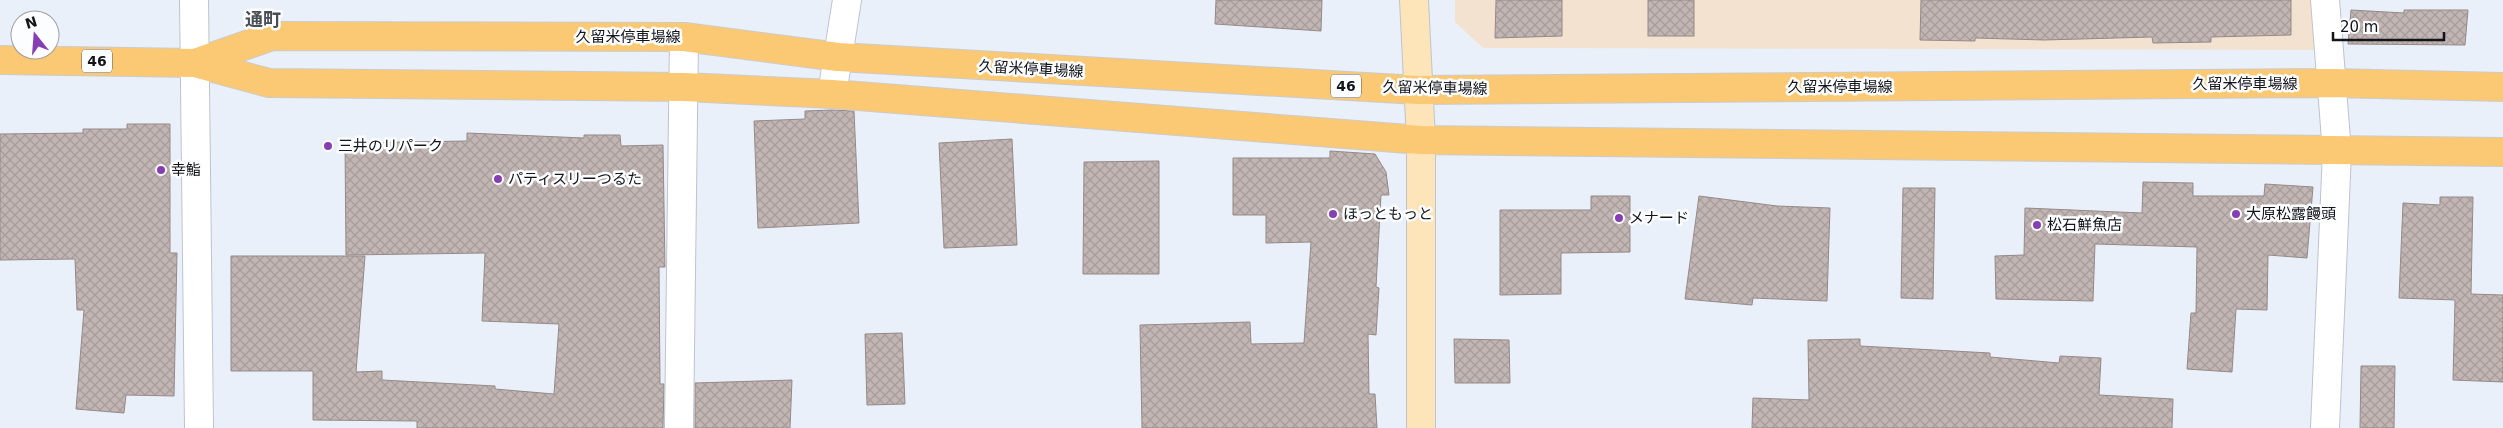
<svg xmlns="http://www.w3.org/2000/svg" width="2503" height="428" font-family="'DejaVu Sans','Noto Sans JP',sans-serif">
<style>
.commercial{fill:#f4e2d1}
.building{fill:url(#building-cross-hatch);stroke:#958988}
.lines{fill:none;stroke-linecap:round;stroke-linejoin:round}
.street-casing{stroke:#bec3cc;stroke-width:30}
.secondary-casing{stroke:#bec3cc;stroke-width:30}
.primary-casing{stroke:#cbcccc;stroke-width:30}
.street{stroke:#fff;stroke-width:28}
.secondary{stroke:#fde4b9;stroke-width:28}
.primary{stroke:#fbc874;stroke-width:28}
.poi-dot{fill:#863fb3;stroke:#fcfdff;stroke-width:2}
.labels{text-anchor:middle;stroke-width:5;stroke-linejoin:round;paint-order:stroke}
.shield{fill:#fcfdff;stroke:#595b5d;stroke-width:1}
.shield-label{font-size:14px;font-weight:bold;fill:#131518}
.street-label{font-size:15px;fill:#131518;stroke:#fcfdff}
.poi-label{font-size:15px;fill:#131518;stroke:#fcfdff;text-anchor:start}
.quarter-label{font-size:18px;font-weight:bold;fill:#494e55;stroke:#fcfdff}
</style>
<defs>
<pattern id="building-cross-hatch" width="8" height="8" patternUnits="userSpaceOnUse" patternTransform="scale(1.25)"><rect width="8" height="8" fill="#c2b6b4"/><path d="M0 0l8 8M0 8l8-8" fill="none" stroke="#a69c9a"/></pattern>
</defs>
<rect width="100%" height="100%" fill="#eaf0f9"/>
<polygon class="commercial" points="1455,0 2314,0 2315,50 1483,48 1455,22"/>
<g class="building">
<polygon points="1216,0 1322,0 1321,31 1215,24"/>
<polygon points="1496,0 1562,0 1562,36 1495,38"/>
<rect x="1648" y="0" width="46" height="36"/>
<polygon points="1921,0 2291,0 2291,35 2211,37 2211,42 2153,43 2152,37 2044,40 1975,38 1975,41 1920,40"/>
<polygon points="2351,10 2404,13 2404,10 2468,10 2465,45 2348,44"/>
<polygon points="832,110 854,111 859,223 758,228 754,121 805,119 805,111"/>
<polygon points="127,124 170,124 170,253 177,253 174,396 126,395 124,413 76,409 84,310 77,310 75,259 0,260 0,134 83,133 83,129 127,129"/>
<polygon points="467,133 584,138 584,135 620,135 621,146 663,145 665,267 659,267 660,384 664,384 663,428 417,428 417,421 313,420 313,371 231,371 231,256 365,256 356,372 382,371 382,380 495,386 495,389 554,394 559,324 482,321 485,253 346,255 345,143 467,141"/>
<polygon points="1012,139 1017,245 944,248 939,143"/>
<polygon points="1330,151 1375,154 1386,172 1389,195 1381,195 1376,287 1379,288 1376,335 1368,334 1369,394 1375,394 1377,428 1142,428 1140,325 1250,322 1251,344 1304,343 1311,242 1266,243 1266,215 1233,215 1233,158 1330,158"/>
<polygon points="1159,161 1159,274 1083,274 1084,162"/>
<polygon points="2143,182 2193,183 2193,196 2264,196 2265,184 2313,187 2307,258 2268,255 2267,310 2236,309 2232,372 2187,369 2191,313 2196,313 2197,247 2095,244 2093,301 1996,299 1995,256 2024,255 2025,208 2142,213"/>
<polygon points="1903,188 1935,188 1933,299 1901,298"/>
<polygon points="1591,196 1630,196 1630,252 1561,253 1561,294 1500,295 1500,210 1591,210"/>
<polygon points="1699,196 1777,206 1830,208 1827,301 1753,298 1752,305 1685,299"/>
<polygon points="2440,197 2473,197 2471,294 2503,295 2503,382 2453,380 2455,300 2399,298 2403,203 2440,205"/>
<polygon points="902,333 905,404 867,405 865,334"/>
<polygon points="1454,339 1509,340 1510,383 1455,383"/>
<polygon points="1860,339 1860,346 1990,353 1990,357 2059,363 2060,356 2101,358 2099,395 2173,399 2172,428 1752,428 1753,398 1809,400 1808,340"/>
<polygon points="2361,366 2395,366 2394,428 2360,428"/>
<polygon points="792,380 790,428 695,428 695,383"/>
</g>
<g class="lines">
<g class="street-casing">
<g id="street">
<polyline points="194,0 199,428"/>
<polyline points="2325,0 2337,152 2325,428"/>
<polyline points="832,94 847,0"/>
<polyline points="679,428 684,37"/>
</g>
</g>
<g class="secondary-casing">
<polyline id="secondary" points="1414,0 1421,140 1421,428"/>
</g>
<g class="primary-casing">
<g id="primary">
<polyline points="0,60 195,63 269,83 684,87 832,94 1421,140 2503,152"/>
<polyline points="195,63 272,36 684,37 838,57 1418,90 2332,83 2503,87"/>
</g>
</g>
<use href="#street" class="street"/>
<use href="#secondary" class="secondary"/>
<use href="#primary" class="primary"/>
</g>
<g class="poi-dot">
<circle cx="328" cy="146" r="5"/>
<circle cx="161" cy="170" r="5"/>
<circle cx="498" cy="179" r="5"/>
<circle cx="1333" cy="214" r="5"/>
<circle cx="2236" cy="214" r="5"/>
<circle cx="1619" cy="218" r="5"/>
<circle cx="2037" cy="225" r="5"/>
</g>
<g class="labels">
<g class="shield">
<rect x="82" y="49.5" width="30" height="23" rx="4"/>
<rect x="1331" y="74.5" width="30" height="23" rx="4"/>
</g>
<g class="shield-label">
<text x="97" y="66">46</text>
<text x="1346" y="91">46</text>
</g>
<g class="street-label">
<text x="628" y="42">久留米停車場線</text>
<text transform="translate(1031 69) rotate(3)" y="5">久留米停車場線</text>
<text x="2245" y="89">久留米停車場線</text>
<text x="1840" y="92">久留米停車場線</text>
<text transform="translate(1435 88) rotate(1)" y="5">久留米停車場線</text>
</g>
<g class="poi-label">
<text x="338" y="151">三井のリパーク</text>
<text x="171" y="175">幸鮨</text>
<text x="508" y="184">パティスリーつるた</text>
<text x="1343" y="219">ほっともっと</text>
<text x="2246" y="219">大原松露饅頭</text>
<text x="1629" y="223">メナード</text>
<text x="2047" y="230">松石鮮魚店</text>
</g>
<g class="quarter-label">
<text x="263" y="26">通町</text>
</g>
</g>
<g transform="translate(35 35) rotate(343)"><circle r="24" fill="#fcfdff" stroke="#9fa0a3"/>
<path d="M0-4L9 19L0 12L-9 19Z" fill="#863fb3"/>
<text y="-8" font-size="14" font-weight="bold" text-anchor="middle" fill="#131518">N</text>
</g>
<path d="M2333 32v8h111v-8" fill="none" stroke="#131518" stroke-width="2.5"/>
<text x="2340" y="32" font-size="15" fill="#131518" stroke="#fcfdff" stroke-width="4" paint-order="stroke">20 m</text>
</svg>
